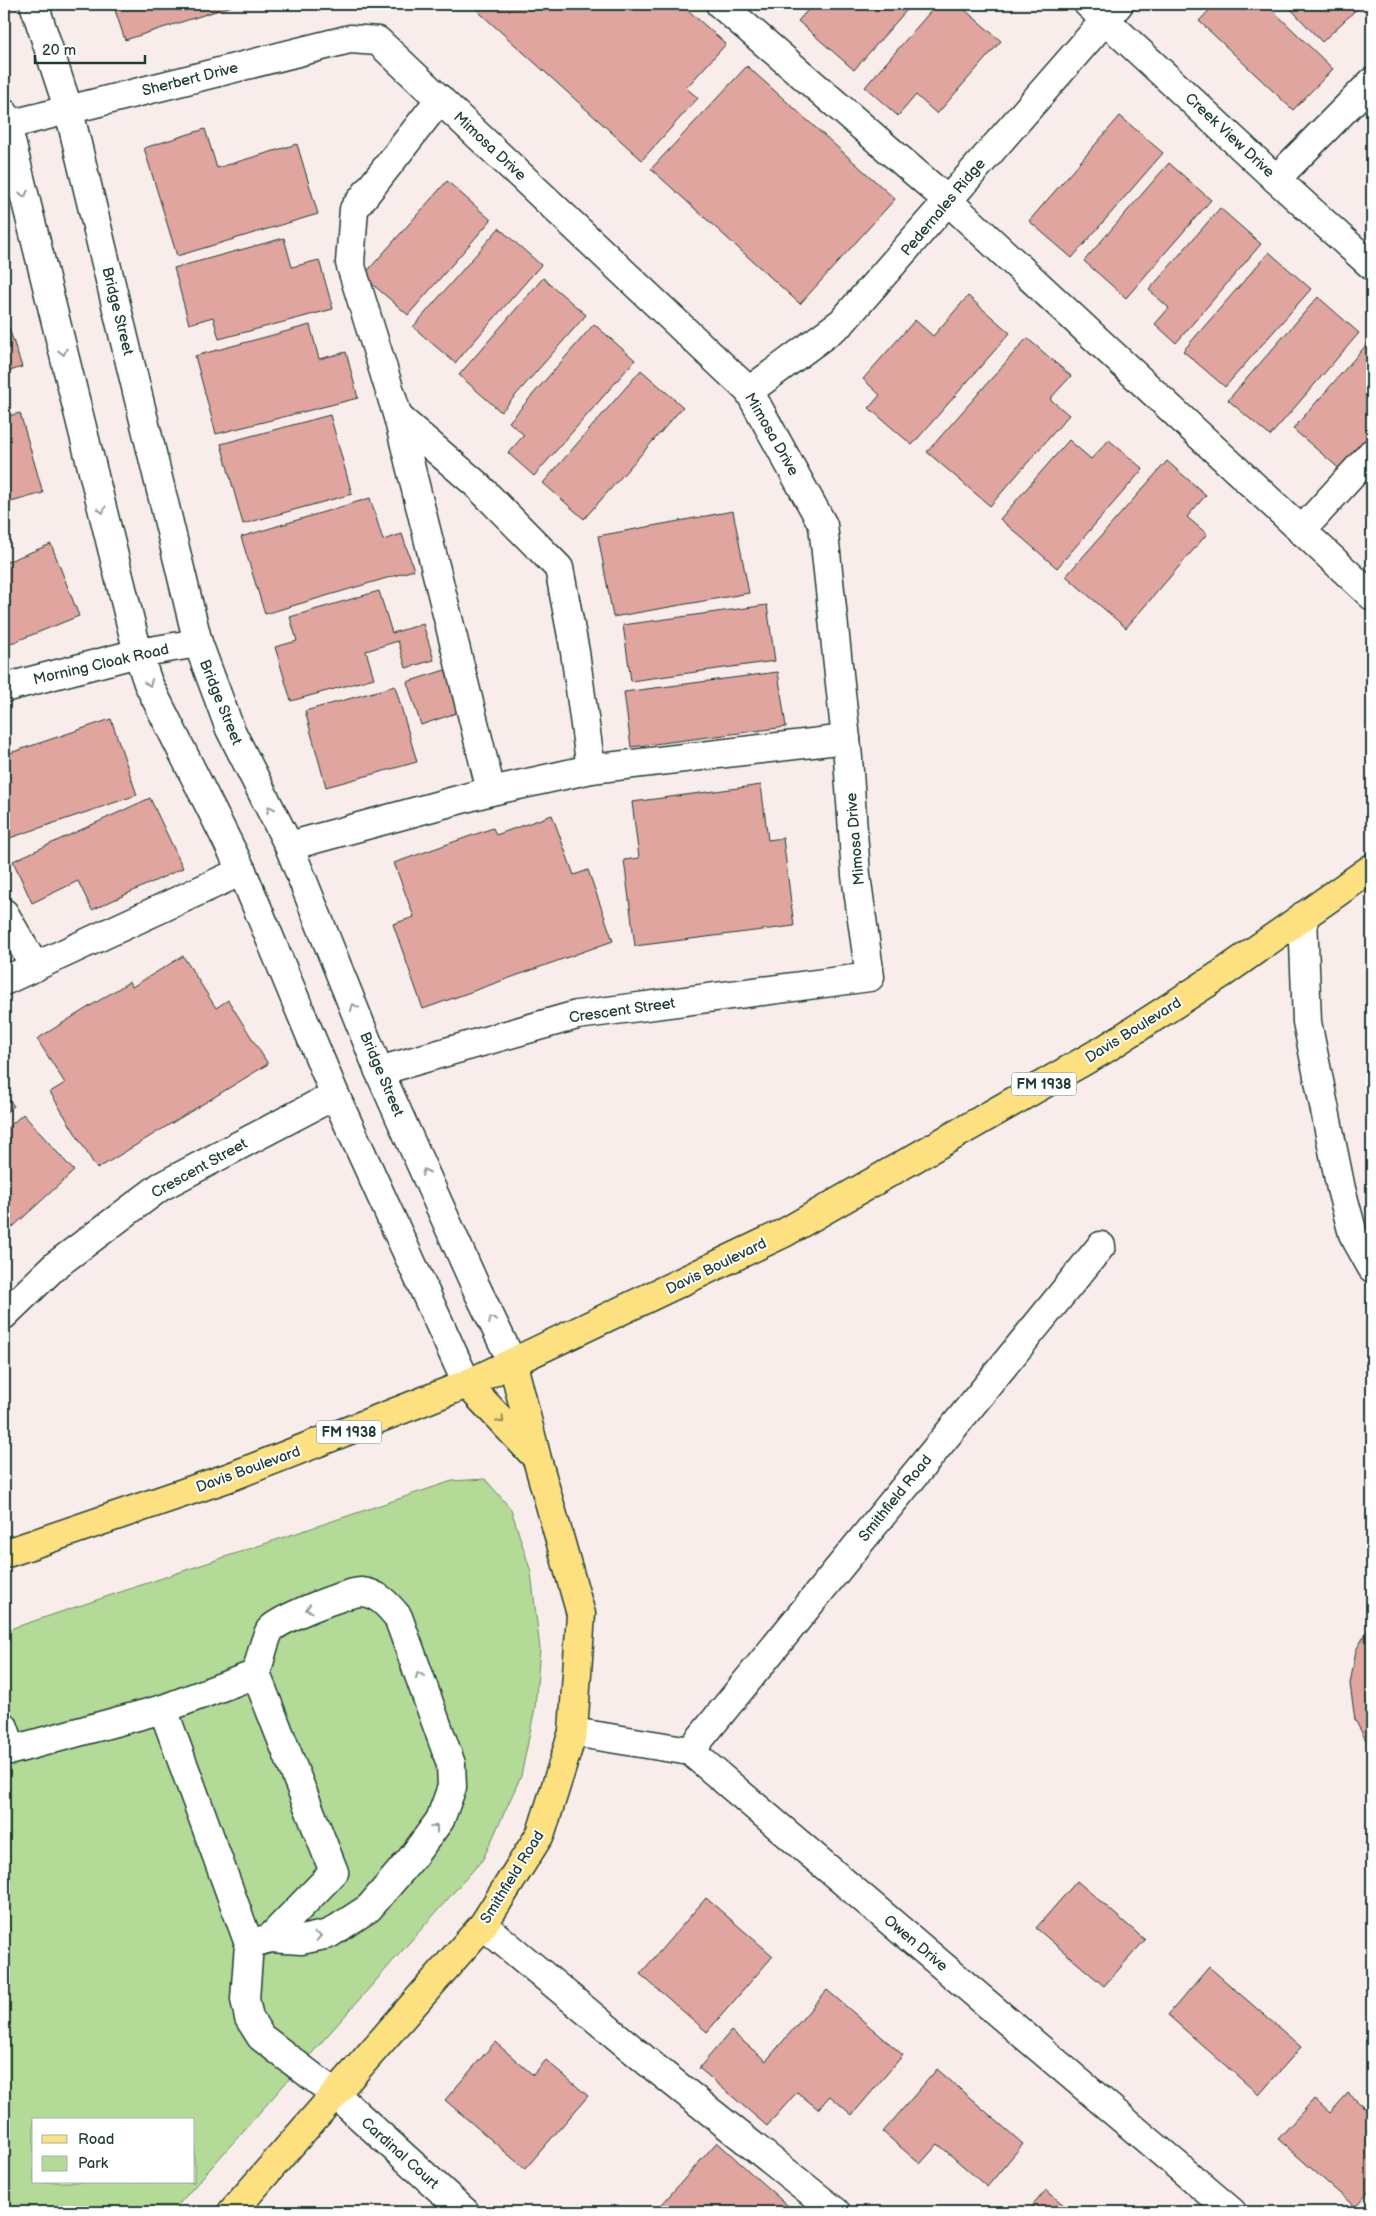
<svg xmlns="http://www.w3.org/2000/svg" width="1376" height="2216" font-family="'Balsamiq Sans',sans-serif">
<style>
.green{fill:#b3da96;stroke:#698c65;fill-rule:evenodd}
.building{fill:#dfa59e;stroke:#1f3d34}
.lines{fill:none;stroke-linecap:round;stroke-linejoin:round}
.minor-casing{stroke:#1f3d34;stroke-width:31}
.major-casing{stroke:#1f3d34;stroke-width:31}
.minor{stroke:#fff;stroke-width:28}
.major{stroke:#fde080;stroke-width:28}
.oneway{stroke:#8f9e9a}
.oneway2{stroke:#8e8e5a}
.labels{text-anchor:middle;stroke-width:4;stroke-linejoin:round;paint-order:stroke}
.shield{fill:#fff;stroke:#627771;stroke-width:1}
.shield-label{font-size:14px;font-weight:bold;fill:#1f3d34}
.street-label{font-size:15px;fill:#1f3d34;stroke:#fff}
</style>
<rect width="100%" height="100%" fill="#f9edec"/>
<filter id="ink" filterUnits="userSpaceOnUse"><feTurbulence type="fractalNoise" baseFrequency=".02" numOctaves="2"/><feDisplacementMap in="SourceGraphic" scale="10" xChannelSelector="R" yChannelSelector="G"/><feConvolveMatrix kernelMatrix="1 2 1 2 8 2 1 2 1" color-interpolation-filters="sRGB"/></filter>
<g filter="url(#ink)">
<path class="green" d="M 485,1479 L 511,1509 L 531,1572 L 540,1649 L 535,1708 L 521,1776 L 483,1859 L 172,2212 L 4,2212 L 4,1631 L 452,1481 ZM 34,2120 L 194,2120 L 194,2182 L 34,2182 Z"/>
<g class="building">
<polygon points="113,4 238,4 125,40"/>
<polygon points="470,4 681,4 726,44 686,88 698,98 642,160"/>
<polygon points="813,4 912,4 854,70 798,21"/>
<polygon points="937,4 958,4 1001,41 937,114 916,95 898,116 865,87"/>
<polygon points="1215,4 1266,4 1333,69 1293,110 1199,21"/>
<polygon points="1286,4 1362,4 1322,42"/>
<polygon points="747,66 895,199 800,304 651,169"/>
<polygon points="1120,116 1163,153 1072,258 1029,221"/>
<polygon points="205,129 217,168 297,144 318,214 177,256 144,148"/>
<polygon points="1169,163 1211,200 1126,298 1084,261"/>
<polygon points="447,181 491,220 408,315 363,276"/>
<polygon points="1220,208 1261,244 1176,343 1155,324 1169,308 1149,290"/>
<polygon points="499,228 541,265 455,363 413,327"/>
<polygon points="284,238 292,267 319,260 333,309 219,339 213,317 189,324 174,268"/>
<polygon points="1269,252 1311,289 1225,387 1183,351"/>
<polygon points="543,278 586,315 501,412 459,375"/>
<polygon points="968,296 1010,333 912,445 869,408 880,395 863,379 915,320 933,336"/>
<polygon points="1318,297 1359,333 1270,436 1228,400"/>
<polygon points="4,313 22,367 4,373"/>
<polygon points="594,324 635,360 534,476 508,453 524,435 509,422"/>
<polygon points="310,325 319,359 346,352 358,398 216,434 195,356"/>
<polygon points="1027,338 1071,376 1050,399 1069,415 990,506 927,452"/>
<polygon points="1368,343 1372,346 1372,450 1349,477 1293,429"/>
<polygon points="641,370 683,407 584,519 543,483"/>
<polygon points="20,413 43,493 4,504 4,417"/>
<polygon points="330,415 352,494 243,524 221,444"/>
<polygon points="1069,440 1091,459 1109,440 1143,469 1057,568 1000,519"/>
<polygon points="1167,461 1206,495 1187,517 1207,534 1126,628 1066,576"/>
<polygon points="370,498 383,540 402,534 414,570 265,614 241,537"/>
<polygon points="733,511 749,593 613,617 598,536"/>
<polygon points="51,544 79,616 4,646 4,563"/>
<polygon points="379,591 392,633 423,624 434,660 406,668 398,641 366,651 374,678 291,701 275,647 297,641 290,617"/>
<polygon points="767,605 775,661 631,681 623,625"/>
<polygon points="448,669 462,711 421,725 407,682"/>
<polygon points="778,672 786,727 631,747 624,692"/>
<polygon points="395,686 417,762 326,787 305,711"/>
<polygon points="111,719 137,795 4,840 4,755"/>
<polygon points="761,785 768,840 783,838 794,926 635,946 624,860 639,858 632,802"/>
<polygon points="150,798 183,868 92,910 78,881 32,903 13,861"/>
<polygon points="552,815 574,875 588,870 613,941 423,1009 393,924 414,917 394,863 493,828 496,835"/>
<polygon points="183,956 216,1008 228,1000 268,1064 97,1169 50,1092 65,1083 37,1039 129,982 132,987"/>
<polygon points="4,1094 14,1106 4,1114"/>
<polygon points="23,1114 74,1171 4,1235 4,1131"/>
<polygon points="1372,1623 1372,1751 1355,1720 1350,1684 1356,1650"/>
<polygon points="1077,1881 1145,1940 1104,1986 1036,1928"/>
<polygon points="706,1898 773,1956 707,2032 640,1974"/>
<polygon points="1209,1967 1301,2047 1259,2095 1168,2015"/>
<polygon points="827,1990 903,2055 852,2115 830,2096 818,2109 797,2092 767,2126 699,2068 731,2031 766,2061"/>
<polygon points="495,2042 533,2075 546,2060 588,2096 525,2169 445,2100"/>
<polygon points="937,2069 1023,2144 987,2187 938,2144 920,2164 883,2132"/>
<polygon points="1348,2093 1372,2114 1372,2187 1355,2207 1278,2139 1314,2099 1330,2113"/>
<polygon points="717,2142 762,2183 795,2212 655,2212"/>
<polygon points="1046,2190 1072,2212 1027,2212"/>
</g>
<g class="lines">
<g class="minor-casing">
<g id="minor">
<polyline points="34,4 69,111 198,643 230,729 289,846 379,1071 475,1285 513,1364"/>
<polyline points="720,4 947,200 1372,596"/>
<polyline points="1088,4 1276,179 1372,266"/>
<polyline points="440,99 354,209 350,263 398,417 491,791"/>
<polyline points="4,113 138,653 148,683 242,871 335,1095 467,1384"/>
<polyline points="4,126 350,39 378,41 749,391 823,525 848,758 856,875 870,977 577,1015 379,1071"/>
<polyline points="1276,179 1372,82"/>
<polyline points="749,391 842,322 1119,4"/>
<polyline points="398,417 476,484 559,568 575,652 591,769"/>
<polyline points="1301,531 1372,453"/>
<polyline points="4,688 138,653 198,643"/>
<polyline points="289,846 491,791 591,769 846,739"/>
<polyline points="4,913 35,967"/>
<polyline points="1303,916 1307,1022 1341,1189 1353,1234 1372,1268"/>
<polyline points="4,981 242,871"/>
<polyline points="4,1315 56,1265 160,1187 335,1095"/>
<path d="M 256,1674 C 260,1662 264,1640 270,1630 C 278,1619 348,1592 361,1592 C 378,1593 388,1605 398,1617 L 451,1764 L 452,1787 L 440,1820 L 411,1859 L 369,1908 L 329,1934 L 301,1940 L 270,1938"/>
<polyline points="4,1727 12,1750 163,1709 256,1674 334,1872 270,1938 249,1944 163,1709"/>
<polyline points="573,1732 690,1751 1232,2212"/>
<polyline points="690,1751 1101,1246"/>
<polyline points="483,1925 649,2063 836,2212"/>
<polyline points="249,1944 245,1999 249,2018 261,2037 335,2094 465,2212"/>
</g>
</g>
<g class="major-casing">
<g id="major">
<polyline points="467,1384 535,1456"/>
<polyline points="4,1554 230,1477 467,1384 784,1233 1105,1049 1223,973 1372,868"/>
<polyline points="232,2212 483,1925 541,1833 573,1732 581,1614 537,1459 513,1364"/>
</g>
</g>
<use href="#minor" class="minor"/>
<use href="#major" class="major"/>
</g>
<defs><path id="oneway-chevron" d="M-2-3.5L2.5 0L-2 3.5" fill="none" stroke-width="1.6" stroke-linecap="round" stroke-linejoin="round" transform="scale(1.25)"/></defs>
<g class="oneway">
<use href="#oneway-chevron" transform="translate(24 194) rotate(76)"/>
<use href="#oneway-chevron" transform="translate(63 352) rotate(76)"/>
<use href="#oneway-chevron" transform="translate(102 510) rotate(76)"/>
<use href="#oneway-chevron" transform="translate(149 683) rotate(67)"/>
<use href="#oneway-chevron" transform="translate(270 809) rotate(-117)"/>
<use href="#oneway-chevron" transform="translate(354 1007) rotate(-112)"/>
<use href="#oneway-chevron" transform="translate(425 1172) rotate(-114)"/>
<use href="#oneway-chevron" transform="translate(492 1320) rotate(-116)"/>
<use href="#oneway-chevron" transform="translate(309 1609) rotate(162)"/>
<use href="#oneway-chevron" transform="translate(419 1675) rotate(-110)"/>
<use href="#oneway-chevron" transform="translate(435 1828) rotate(-53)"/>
<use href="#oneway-chevron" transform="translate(318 1936) rotate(-13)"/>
</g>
<use class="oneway2" href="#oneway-chevron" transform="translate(501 1420) rotate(47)"/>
</g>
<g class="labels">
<g class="shield">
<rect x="1011.5" y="1072.5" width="65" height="23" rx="4"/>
<rect x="316.5" y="1420.5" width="65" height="23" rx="4"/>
</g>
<g class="shield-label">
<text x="1044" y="1089">FM 1938</text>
<text x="349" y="1437">FM 1938</text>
</g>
<g class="street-label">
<text transform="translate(190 79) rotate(-14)" y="5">Sherbert Drive</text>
<text transform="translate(1230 135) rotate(43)" y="5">Creek View Drive</text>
<text transform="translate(490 146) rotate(43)" y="5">Mimosa Drive</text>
<text transform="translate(943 207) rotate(-50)" y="5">Pedernales Ridge</text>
<text transform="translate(118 311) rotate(76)" y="5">Bridge Street</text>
<text transform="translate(772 434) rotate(60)" y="5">Mimosa Drive</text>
<text transform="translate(101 664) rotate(-13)" y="5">Morning Cloak Road</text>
<text transform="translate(221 702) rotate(68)" y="5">Bridge Street</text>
<text transform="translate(855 839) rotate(-95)" y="5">Mimosa Drive</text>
<text transform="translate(622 1010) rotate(-8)" y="5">Crescent Street</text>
<text transform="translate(1133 1030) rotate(-32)" y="5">Davis Boulevard</text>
<text transform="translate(382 1074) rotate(67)" y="5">Bridge Street</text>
<text transform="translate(199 1168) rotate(-29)" y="5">Crescent Street</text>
<text transform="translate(716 1266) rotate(-26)" y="5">Davis Boulevard</text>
<text transform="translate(248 1469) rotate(-20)" y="5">Davis Boulevard</text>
<text transform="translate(895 1498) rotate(-51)" y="5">Smithfield Road</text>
<text transform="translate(512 1877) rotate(-58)" y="5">Smithfield Road</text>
<text transform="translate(916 1943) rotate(40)" y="5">Owen Drive</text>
<text transform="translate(400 2153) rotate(42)" y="5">Cardinal Court</text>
</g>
</g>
<rect width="1376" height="2216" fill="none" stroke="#fff" stroke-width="20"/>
<rect x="10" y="10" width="1356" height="2196" fill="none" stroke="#1f3d34" stroke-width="2" filter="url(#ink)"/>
<rect x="32" y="2118" width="162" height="65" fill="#ffffff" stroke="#a5b1ae"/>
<rect x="42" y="2135" width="25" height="8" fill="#fde080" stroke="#a5b1ae"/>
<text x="78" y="2144" font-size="15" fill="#1f3d34">Road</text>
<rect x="42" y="2156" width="25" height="15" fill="#b3da96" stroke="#a5b1ae"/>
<text x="78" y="2168" font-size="15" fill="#1f3d34">Park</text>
<path d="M35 55v8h110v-8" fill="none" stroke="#1f3d34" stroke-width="2.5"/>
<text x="42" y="55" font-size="15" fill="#1f3d34" stroke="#ffffff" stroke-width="4" paint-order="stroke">20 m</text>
</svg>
